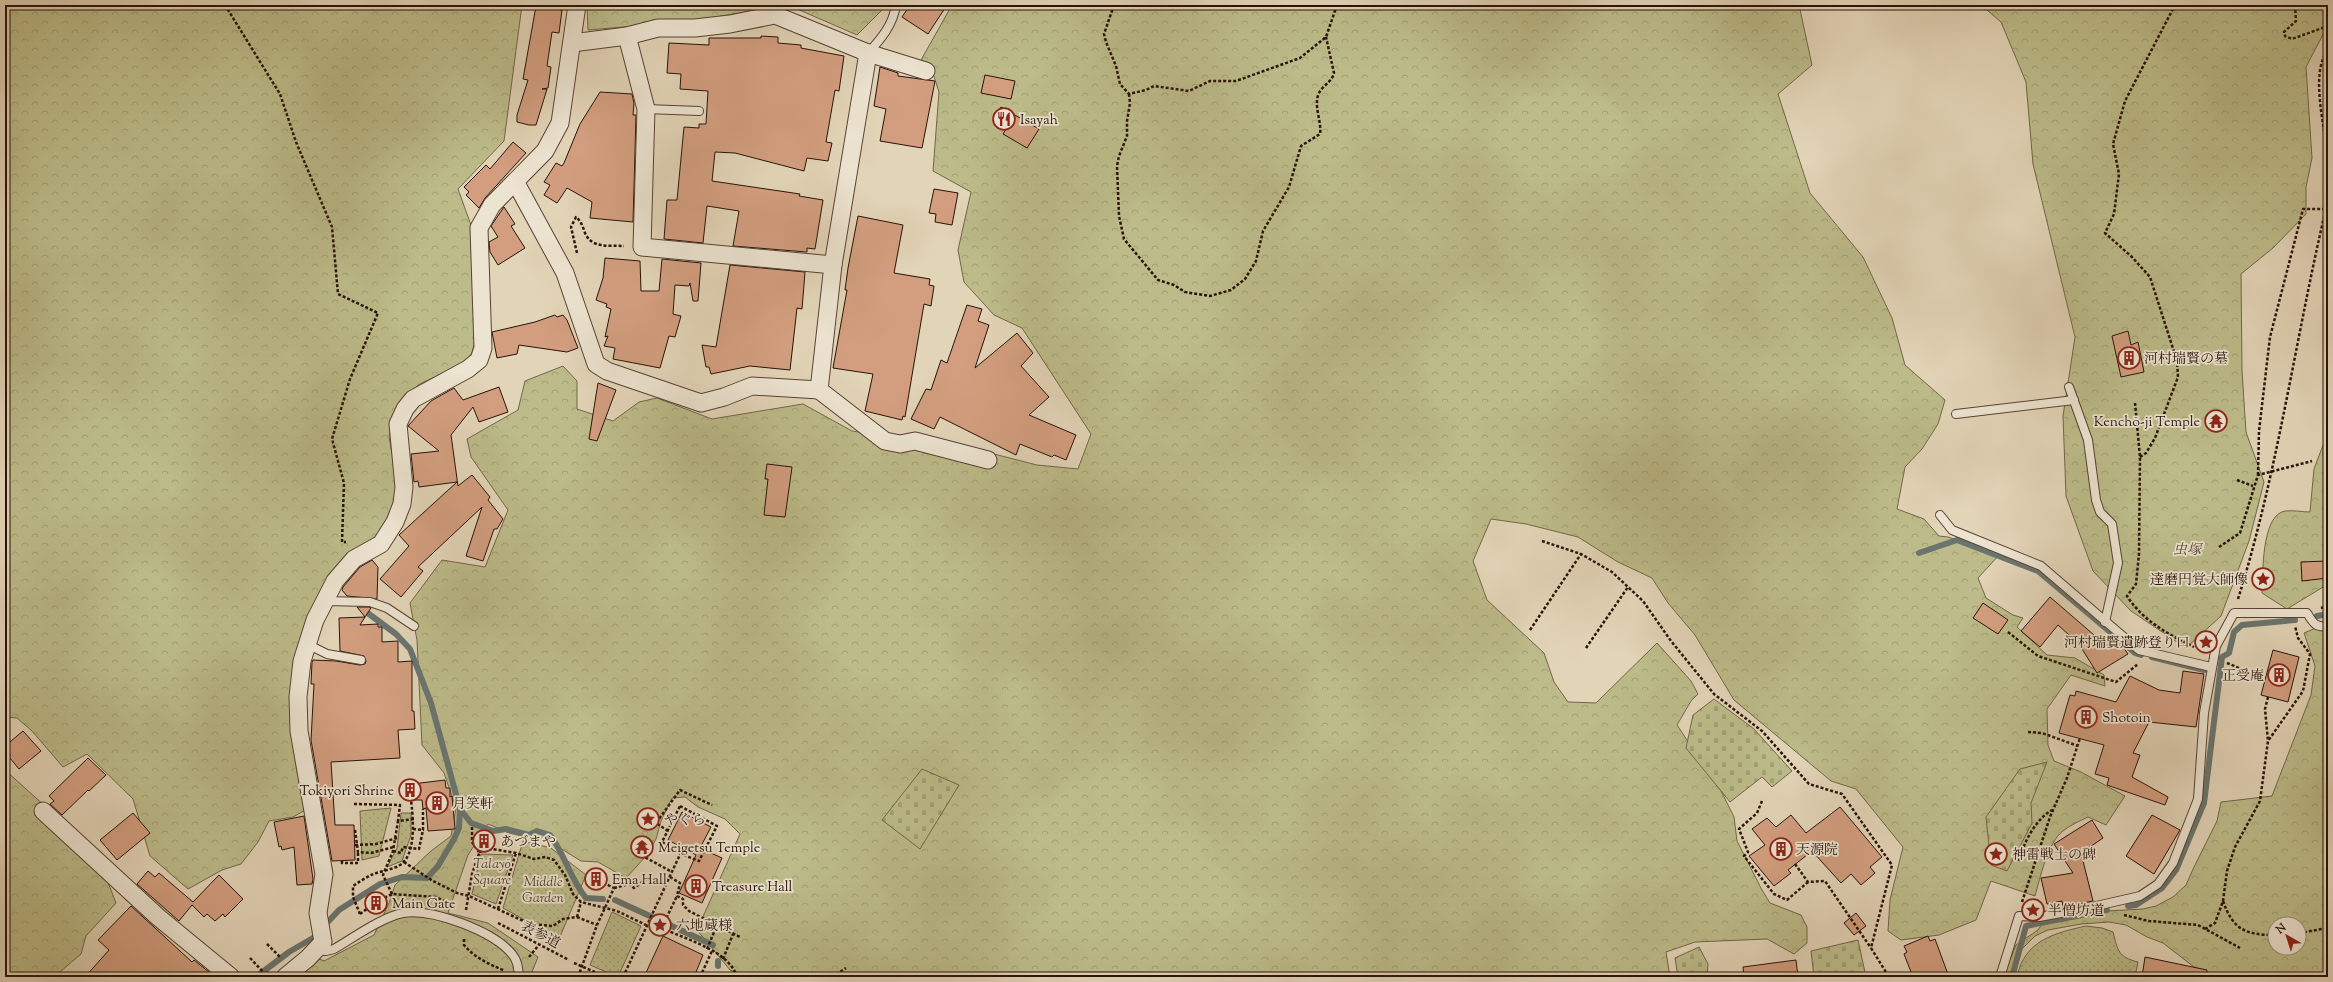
<svg xmlns="http://www.w3.org/2000/svg" width="2333" height="982" font-family="'Sorts Mill Goudy','Noto Serif JP',serif">
<style>
.green{fill:url(#green-dots);stroke:#726648}
.forest{fill:url(#forest-crowns);stroke:#726648;fill-rule:evenodd}
.cemetery{fill:url(#cemetery-stones);stroke:#726648}
.lines{fill:none;stroke-linecap:round;stroke-linejoin:round}
.stream{stroke:#6a756f;stroke-width:6}
.building{fill:#d29e7f;stroke:#291208}
.lane-casing{stroke:#574234;stroke-width:10}
.street-casing{stroke:#574234;stroke-width:19}
.path{stroke:#291208;stroke-width:2.5;stroke-dasharray:3 2;stroke-linecap:butt}
.lane{stroke:#ece3d0;stroke-width:8}
.street{stroke:#ece3d0;stroke-width:17}
.labels{text-anchor:middle;stroke-width:3.5;stroke-linejoin:round;paint-order:stroke}
.poi-label{font-size:14px;fill:#291208;stroke:#ece3d0;text-anchor:start}
.park-label{font-size:14px;font-style:italic;fill:#55452f;stroke:#ece3d0}
.street-label{font-size:14px;fill:#291208;stroke:#ece3d0}
</style>
<defs>
<pattern id="green-dots" width="8" height="8" patternUnits="userSpaceOnUse"><rect width="8" height="8" fill="#bcbb89"/><path d="M2 2h.1M6 6h.1" fill="none" stroke="#a2a075" stroke-width="1.8" stroke-linecap="round"/></pattern>
<pattern id="forest-crowns" width="20" height="18" patternUnits="userSpaceOnUse"><rect width="20" height="18" fill="#bcbb89"/><path d="M2 6a3 3 0 1 1 6 0M12 15a3 3 0 1 1 6 0" fill="none" stroke="#a2a075"/></pattern>
<pattern id="cemetery-stones" width="16" height="16" patternUnits="userSpaceOnUse"><rect width="16" height="16" fill="#bcbb89"/><path d="M2 7V4a2 2 0 0 1 4 0v3zM10 15v-3a2 2 0 0 1 4 0v3z" fill="#a2a075"/></pattern>
</defs>
<rect width="100%" height="100%" fill="#e2d4b7"/>
<filter id="stains"><feTurbulence type="fractalNoise" baseFrequency=".005" numOctaves="4"/><feColorMatrix values="0 0 0 0 .2 0 0 0 0 .09 0 0 0 0 .02 0 0 0 .5 -.17"/></filter>
<radialGradient id="worn" r=".72"><stop offset=".6" stop-color="#630" stop-opacity="0"/><stop offset="1" stop-color="#630" stop-opacity=".3"/></radialGradient>
<g class="green">
<polygon points="391,808 379,856 362,860 360,811"/>
<polygon points="401,813 411,813 411,835 402,861 387,867 397,848"/>
<polygon points="523,841 551,848 586,875 559,939 503,908"/>
<polygon points="481,854 513,855 496,904 472,894"/>
<polygon points="612,912 641,926 618,977 590,965"/>
<path d="M 2086,926 L 2102,928 L 2113,932 C 2118,951 2118,957 2138,962 L 2135,977 L 2017,977 C 2024,941 2054,933 2086,926 Z"/>
</g>
<g class="forest">
<polygon points="5,5 522,5 504,141 458,189 472,228 476,336 472,353 465,362 418,385 397,406 389,437 397,481 394,507 384,527 372,540 303,635 311,807 293,817 269,821 258,842 241,864 222,870 188,889 150,856 133,799 87,754 63,767 32,731 17,718 5,717"/>
<polygon points="587,5 784,5 694,21 588,30"/>
<polygon points="788,5 887,5 857,35"/>
<path d="M 952,5 L 1799,5 L 1812,65 L 1778,94 L 1810,193 L 1863,257 L 1892,318 L 1905,365 L 1945,400 L 1938,424 L 1922,449 L 1905,467 L 1897,509 L 1924,519 L 1939,536 L 1948,537 L 2000,554 L 1978,578 L 1986,598 L 2013,615 L 2023,618 L 2017,627 L 2047,655 L 2075,658 L 2104,675 L 2105,686 L 2071,675 L 2047,709 L 2048,745 L 2054,761 L 2081,772 L 2125,796 L 2106,825 L 2088,817 C 2080,821 2070,825 2063,831 C 2048,842 2040,878 2035,896 L 1991,881 L 1976,920 L 1939,935 L 1901,940 L 1888,931 L 1890,900 L 1903,847 L 1856,789 L 1831,781 L 1734,700 L 1695,635 L 1668,603 L 1652,578 L 1618,562 L 1578,537 L 1526,524 L 1491,519 L 1473,561 L 1487,600 L 1544,653 L 1554,682 L 1568,702 L 1596,703 L 1657,643 L 1691,681 L 1698,694 L 1691,701 L 1677,725 L 1721,791 L 1734,817 L 1737,841 L 1762,890 L 1770,903 L 1801,915 L 1807,927 L 1807,943 L 1794,954 L 1767,939 L 1695,942 L 1666,952 L 1670,977 L 830,977 L 825,973 L 816,977 L 747,977 L 730,970 L 697,930 L 740,834 L 725,819 L 698,807 L 685,797 L 672,798 L 661,821 L 656,839 L 647,855 L 626,878 L 598,862 L 581,861 L 552,843 L 509,833 L 488,824 L 468,855 L 448,913 L 488,923 L 538,957 L 530,977 L 275,977 L 308,954 L 324,961 L 374,935 L 389,903 L 395,885 L 431,851 L 451,836 L 456,808 L 444,773 L 422,745 L 417,640 L 410,603 L 442,560 L 485,567 L 508,510 L 471,457 L 467,439 L 518,410 L 525,381 L 563,366 L 577,381 L 577,409 L 613,421 L 639,402 L 657,398 L 712,419 L 803,404 L 852,431 L 915,441 L 951,443 L 1037,465 L 1078,469 L 1091,434 L 1022,328 L 994,315 L 964,282 L 958,250 L 971,192 L 933,171 L 939,92 L 930,64 L 921,60 Z"/>
<polygon points="1981,5 2328,5 2328,25 2306,67 2312,158 2306,187 2306,214 2273,248 2241,274 2242,371 2246,432 2264,482 2249,541 2221,616 2186,648 2131,611 2093,571 2066,496 2063,416 2075,337 2033,164 2026,82 2001,22"/>
<path d="M 2328,432 L 2328,584 L 2287,609 L 2262,593 C 2263,575 2261,515 2285,511 C 2293,510 2303,512 2310,512 L 2314,469 Z"/>
<path d="M 2328,623 L 2328,977 L 2207,977 L 2163,943 L 2147,937 L 2126,925 L 2109,922 L 2081,924 L 2048,930 L 2035,936 L 2019,952 L 2009,977 L 2003,977 L 2016,945 L 2038,930 L 2044,921 L 2107,911 L 2143,909 L 2156,906 L 2173,897 L 2186,885 L 2194,867 L 2217,821 L 2221,802 L 2272,796 L 2311,695 L 2315,666 L 2304,633 ZM 2275,924 L 2299,924 L 2299,948 L 2275,948 Z"/>
<polygon points="5,770 96,852 116,903 86,936 81,954 54,977 5,977"/>
</g>
<g class="cemetery">
<polygon points="1714,699 1754,729 1792,771 1772,787 1762,777 1730,802 1686,748 1693,715"/>
<polygon points="2047,762 2031,803 2032,823 2007,871 1991,865 1986,817 2020,769"/>
<polygon points="922,769 959,785 920,849 882,820"/>
<polygon points="1858,940 1866,977 1814,977 1811,951"/>
<polygon points="1699,947 1708,964 1707,977 1678,977 1675,958"/>
</g>
<g class="lines">
<g class="stream">
<polyline points="1919,553 1957,540 2038,571 2135,653 2141,655"/>
<polyline points="2317,616 2328,614"/>
<polyline points="2152,657 2204,670"/>
<path d="M 460,809 L 471,823 L 493,831 L 506,829 L 529,835 L 537,831 L 550,835 C 565,855 571,880 586,898 L 603,899"/>
<polyline points="615,900 713,945"/>
<polyline points="2128,906 2136,905 2162,888 2176,870 2204,803 2222,657 2229,653 2234,632 2242,625 2295,620"/>
<polyline points="718,966 718,961"/>
<polyline points="256,977 289,952 313,938 339,910 380,884 402,877 427,878 438,866 454,839 459,828 460,809 431,703 410,649 396,634 369,614"/>
<polyline points="2012,977 2026,926 2107,910"/>
</g>
</g>
<g class="building">
<polygon points="910,5 947,5 928,34 902,17"/>
<polygon points="536,6 562,10 559,33 552,32 547,66 551,67 548,88 542,89 547,89 536,125 529,125 517,122 517,115 528,80 523,79"/>
<polygon points="761,36 778,37 778,43 801,45 801,48 844,56 839,91 835,90 826,142 832,143 828,161 807,158 804,171 735,153 715,152 712,181 800,194 799,196 823,200 815,249 807,248 807,252 733,246 739,211 707,206 703,243 664,239 667,200 677,200 684,127 699,128 699,124 706,124 708,91 680,89 681,74 667,73 669,43 709,45 709,38 761,38"/>
<polygon points="880,67 898,73 898,76 935,81 922,148 880,141 886,109 874,106"/>
<polygon points="985,75 1015,81 1011,99 981,93"/>
<polygon points="600,92 632,94 634,103 633,115 636,115 633,222 590,218 592,202 567,188 557,203 544,195 550,185 544,182 556,163 562,166 564,163 580,124"/>
<polygon points="1001,107 1039,129 1027,148 1003,134 1006,129 993,121"/>
<polygon points="513,142 526,153 485,198 479,208 466,195 469,192 464,187 486,165 490,169"/>
<polygon points="934,189 958,193 952,225 935,222 936,214 929,213"/>
<polygon points="504,207 515,224 511,226 525,248 498,265 490,252 489,242 498,237 491,226"/>
<polygon points="858,216 903,225 894,273 930,279 929,285 934,286 931,306 924,304 905,417 903,416 902,420 865,411 873,374 833,368 847,290 845,290 848,268"/>
<polygon points="605,258 640,261 641,291 659,291 662,259 701,263 698,301 693,301 690,283 689,286 675,285 673,314 681,316 675,337 669,336 660,368 613,359 615,348 604,346 608,336 605,337 611,309 606,307 607,304 596,300 603,278"/>
<polygon points="730,265 805,272 802,309 797,308 790,370 750,366 711,374 709,367 706,367 702,345 716,347"/>
<polygon points="967,305 982,309 978,321 989,325 975,368 1017,333 1033,353 1021,366 1049,397 1029,415 1076,435 1066,460 1054,455 1052,457 1020,444 1016,455 940,417 934,429 911,419 926,389 931,390 941,360 947,363"/>
<polygon points="555,315 557,317 563,315 567,320 578,348 567,352 519,345 517,354 497,358 492,332 535,322"/>
<polygon points="2128,331 2131,345 2138,342 2144,372 2121,377 2112,336"/>
<polygon points="598,383 616,390 597,441 589,439"/>
<polygon points="499,387 508,412 479,422 473,407 451,435 458,486 472,475 490,497 488,500 503,519 497,529 494,529 483,561 466,556 482,507 418,567 423,571 401,597 380,579 409,546 399,535 457,482 419,487 418,481 414,482 411,454 439,451 408,426 431,401 454,388 463,400"/>
<polygon points="767,464 792,467 785,517 764,515 768,479 765,479"/>
<polygon points="372,560 378,567 377,599 347,596 342,590 343,587 360,567"/>
<polygon points="2327,561 2328,578 2302,581 2301,562"/>
<polygon points="2050,597 2101,641 2111,634 2116,642 2119,641 2128,654 2097,673 2079,644 2058,625 2040,647 2021,631"/>
<polygon points="1983,603 2008,620 1998,634 1973,618"/>
<polygon points="357,607 369,607 371,608 365,617"/>
<polygon points="365,617 360,625 378,624 378,627 382,627 382,642 398,641 398,662 412,661 412,711 414,711 415,729 398,730 400,758 331,762 335,825 354,825 355,860 332,861 311,740 314,684 311,684 312,662 313,660 336,661 360,665 365,664 366,661 364,656 340,651 339,618"/>
<polygon points="2273,650 2299,657 2288,702 2261,695"/>
<polygon points="2183,671 2204,674 2196,727 2149,722 2133,753 2140,755 2132,777 2168,797 2165,805 2107,785 2109,778 2095,774 2104,745 2059,733 2070,695 2075,696 2076,691 2116,702 2130,676 2159,690 2180,693"/>
<polygon points="23,731 41,751 19,769 9,757 10,755 5,746"/>
<polygon points="88,758 106,775 89,791 88,790 62,815 50,804 54,801 49,796"/>
<polygon points="445,780 446,788 450,788 450,797 452,796 455,829 428,831 426,808 423,809 422,800 405,800 404,785"/>
<polygon points="1840,807 1882,857 1870,867 1875,873 1861,885 1851,874 1841,883 1812,851 1788,870 1791,873 1774,886 1749,856 1765,845 1752,829 1767,818 1776,827 1791,815 1806,833"/>
<polygon points="682,812 711,827 700,848 722,858 702,903 679,893 696,855 668,840"/>
<polygon points="133,813 150,833 117,860 100,840"/>
<polygon points="2152,815 2180,830 2154,874 2126,856"/>
<polygon points="304,816 313,879 312,884 297,885 294,847 282,850 281,846 279,847 274,822"/>
<polygon points="2092,820 2103,838 2081,853 2093,901 2063,907 2062,901 2047,904 2041,878 2073,873 2054,844"/>
<polygon points="148,871 155,877 159,873 193,902 219,875 243,899 225,917 223,914 215,921 207,914 204,917 192,905 179,921 137,884"/>
<polygon points="131,906 192,962 194,960 215,977 85,977 109,950 98,940"/>
<polygon points="1856,913 1866,926 1854,935 1844,923"/>
<polygon points="663,936 703,955 694,977 644,977"/>
<polygon points="1928,936 1930,941 1935,939 1949,977 1913,977 1904,954 1907,952 1904,946"/>
<polygon points="2145,957 2207,970 2206,977 2142,977"/>
<polygon points="1796,960 1798,977 1744,977 1743,967"/>
</g>
<g class="lines">
<g class="lane-casing">
<g id="lane">
<path d="M 868,53 C 881,39 893,25 896,5"/>
<polyline points="646,109 699,111"/>
<polyline points="2069,387 2088,440 2096,500 2100,512 2112,524 2118,563 2105,622"/>
<polyline points="1956,414 2074,400"/>
<polyline points="1940,515 1952,530 2041,566 2139,650 2211,667"/>
<polyline points="324,601 370,602 387,608 414,626"/>
<polyline points="307,644 327,654 361,660"/>
<path d="M 317,950 L 326,951 L 334,949 C 353,938 382,917 403,913 C 432,908 493,931 512,954 C 518,961 518,968 519,977"/>
<path d="M 2000,977 L 2019,916 L 2039,917 L 2083,909 L 2140,896 L 2158,884 L 2173,863 L 2198,799 L 2204,713 L 2216,646 L 2234,613 L 2307,613 C 2313,623 2316,628 2328,626"/>
</g>
</g>
<g class="street-casing">
<g id="street">
<polyline points="627,36 646,109 642,247 833,265"/>
<polyline points="572,43 627,36 658,28 695,28 730,24 775,15 868,53 926,71"/>
<polyline points="516,183 565,273 596,364 607,371 701,403 724,397 752,386 819,390 833,265 868,53"/>
<polyline points="819,390 885,441 900,444 915,441 988,460"/>
<polyline points="43,811 158,917 231,977"/>
<polyline points="285,977 308,958 323,942 318,913 324,874 299,731 298,697 302,661 315,620 335,581 354,559 381,544 395,522 402,504 404,487 398,424 405,409 413,399 468,369 479,360 483,348 479,228 492,205 545,151 560,123 577,5"/>
</g>
</g>
<g class="path">
<polyline points="225,5 280,94 296,142 332,227 338,294 378,313 350,379 332,439 344,483 342,542 346,542"/>
<polyline points="1114,5 1104,34 1106,42 1116,66 1120,84 1129,94 1146,90 1154,86 1189,91 1210,81 1236,81 1300,58 1326,37 1337,5"/>
<polyline points="2295,5 2296,21 2284,32 2285,36 2292,39 2328,26"/>
<path d="M 2328,51 C 2309,71 2326,132 2328,160"/>
<path d="M 1129,94 L 1130,103 L 1127,121 L 1127,136 L 1119,156 L 1117,166 L 1119,216 L 1124,239 L 1158,280 L 1174,285 L 1185,292 L 1210,296 L 1231,290 L 1245,279 L 1256,261 L 1263,231 L 1289,187 L 1301,146 L 1320,134 C 1322,121 1313,106 1319,93 C 1323,85 1332,82 1334,73 L 1326,37"/>
<path d="M 577,253 L 571,227 L 576,217 C 581,221 583,227 585,233 C 592,249 609,245 624,246"/>
<path d="M 2135,403 L 2140,457 L 2139,554 L 2136,584 L 2127,596 C 2143,621 2168,634 2194,647"/>
<polyline points="2140,457 2146,453 2155,438 2178,377 2177,361 2150,277 2132,257 2105,233 2114,214 2119,174 2113,144 2125,101 2175,5"/>
<polyline points="2258,475 2259,431 2270,337 2303,209 2326,209"/>
<polyline points="2237,480 2253,486"/>
<polyline points="1542,541 1581,554 1612,572 1643,601 1671,641 1714,694 1762,731 1809,784 1842,794 1892,865 1871,948 1889,977"/>
<polyline points="2219,547 2240,533 2258,475 2312,461"/>
<path d="M 2238,599 C 2279,468 2296,333 2328,200"/>
<polyline points="2321,608 2328,606"/>
<polyline points="1530,630 1581,554"/>
<polyline points="2008,632 2038,656 2116,682 2138,664"/>
<polyline points="1586,648 1628,587"/>
<polyline points="2227,663 2262,678"/>
<polyline points="2268,697 2265,709 2268,741"/>
<polyline points="2028,732 2042,733 2078,746"/>
<polyline points="1762,801 1757,813 1739,829 1748,852 1744,856 1774,894 1787,900 1808,882"/>
<polyline points="354,804 400,805 398,821 414,819"/>
<polygon points="680,806 717,826 699,861 681,854 662,842"/>
<polyline points="472,827 472,842 479,852"/>
<polyline points="413,829 423,830 423,809"/>
<polyline points="355,830 358,852 371,853 394,847"/>
<polyline points="668,831 656,823 680,790 712,805"/>
<polyline points="489,843 492,849"/>
<polyline points="355,845 376,844 397,838"/>
<polyline points="393,851 401,853 403,847 419,849 423,830"/>
<polyline points="479,852 492,849 516,853 534,859 545,857 554,860 565,875 573,894 581,902 617,911 646,925"/>
<polyline points="641,855 672,872"/>
<polyline points="342,861 342,863 358,863 358,852"/>
<path d="M 2019,861 C 2024,842 2035,820 2052,810"/>
<polyline points="404,862 433,881 457,893 469,896 530,924 553,926 563,919 577,917"/>
<polyline points="1795,864 1808,882 1825,881 1871,948"/>
<polyline points="670,877 680,883 677,896 683,899 683,905 689,911 740,937"/>
<polyline points="614,888 629,884 634,888 649,877 666,885"/>
<polyline points="392,894 383,875 393,851 398,821"/>
<polyline points="380,900 392,894 436,897 446,902"/>
<path d="M 2223,901 C 2233,930 2246,935 2275,935"/>
<polyline points="2022,902 2050,817 2067,778 2080,738"/>
<polyline points="498,909 516,853"/>
<polyline points="466,910 472,874 482,845"/>
<path d="M 360,914 L 353,897 L 353,886 C 359,882 365,878 371,875 C 380,871 392,870 400,865 C 417,854 413,817 411,800"/>
<polyline points="360,914 372,905"/>
<polyline points="2124,915 2149,921 2198,925 2240,948"/>
<polyline points="577,917 597,925"/>
<polyline points="577,917 581,902"/>
<polyline points="498,923 569,960"/>
<polyline points="662,927 677,896"/>
<polyline points="2205,929 2215,923 2223,901 2227,871 2235,847 2260,801 2268,741 2303,691 2310,654 2298,638 2295,626"/>
<path d="M 666,930 C 689,940 730,952 737,977"/>
<polyline points="2299,933 2328,928"/>
<path d="M 464,939 L 464,945 C 475,958 489,964 505,971"/>
<polyline points="267,944 281,958"/>
<polyline points="707,949 717,925"/>
<polyline points="529,957 538,946"/>
<polyline points="250,958 266,975"/>
<polyline points="723,959 733,934"/>
<polyline points="574,963 606,977"/>
<polyline points="578,977 597,925 614,888 602,882"/>
<polyline points="623,977 683,848"/>
<polyline points="700,977 712,951"/>
<polyline points="790,977 812,973 817,977"/>
<polyline points="832,977 846,968"/>
</g>
<use href="#lane" class="lane"/>
<use href="#street" class="street"/>
</g>
<defs>
<g id="restaurant-ring" transform="scale(1.15)"><circle r="9.5" fill="#ece3d0" stroke="#8f2418" stroke-width="1.5"/><path d="M-5-6h1v4h1v-4h1v4h1v-4h1v5L-1.5 .5V6h-2V.5L-5-1ZM5-6V6H3V1.5H1.5Q1.5-4 5-6Z" fill="#8f2418"/></g>
<g id="building-ring" transform="scale(1.15)"><circle r="9.5" fill="#ece3d0" stroke="#8f2418" stroke-width="1.5"/><path d="M-4-6H4V6H1V3H-1V6H-4ZM-2.5-4.3h1.7v1.8h-1.7ZM.8-4.3h1.7v1.8H.8ZM-2.5-1h1.7V.8h-1.7ZM.8-1h1.7V.8H.8Z" fill="#8f2418"/></g>
<g id="temple-ring" transform="scale(1.15)"><circle r="9.5" fill="#ece3d0" stroke="#8f2418" stroke-width="1.5"/><path d="M0-6L5-2H3V0L6.5 2.5H4V6H1.5V3h-3V6H-4V2.5H-6.5L-3 0V-2H-5Z" fill="#8f2418"/></g>
<g id="sight-ring" transform="scale(1.15)"><circle r="9.5" fill="#ece3d0" stroke="#8f2418" stroke-width="1.5"/><path d="M0-6L1.8-2.2L6-1.7L2.9 1.2L3.7 5.4L0 3.3L-3.7 5.4L-2.9 1.2L-6-1.7L-1.8-2.2Z" fill="#8f2418"/></g>
</defs>
<g fill-rule="evenodd">
<use href="#restaurant-ring" x="1004" y="119"/>
<use href="#building-ring" x="2129" y="358"/>
<use href="#temple-ring" x="2216" y="421"/>
<use href="#sight-ring" x="2263" y="579"/>
<use href="#sight-ring" x="2206" y="642"/>
<use href="#building-ring" x="2279" y="675"/>
<use href="#building-ring" x="2086" y="717"/>
<use href="#building-ring" x="410" y="790"/>
<use href="#building-ring" x="437" y="803"/>
<use href="#sight-ring" x="648" y="819"/>
<use href="#building-ring" x="484" y="841"/>
<use href="#temple-ring" x="642" y="847"/>
<use href="#building-ring" x="1781" y="849"/>
<use href="#sight-ring" x="1996" y="854"/>
<use href="#building-ring" x="596" y="879"/>
<use href="#building-ring" x="696" y="886"/>
<use href="#building-ring" x="376" y="903"/>
<use href="#sight-ring" x="2033" y="910"/>
<use href="#sight-ring" x="660" y="925"/>
</g>
<g class="labels">
<g class="poi-label">
<text x="1020" y="124">Isayah</text>
<text x="2144" y="363">河村瑞賢の墓</text>
<text x="2200" y="426" text-anchor="end">Kenchō-ji Temple</text>
<text x="2248" y="584" text-anchor="end">達磨円覚大師像</text>
<text x="2190" y="647" text-anchor="end">河村瑞賢遺跡登り口</text>
<text x="2264" y="680" text-anchor="end">正受庵</text>
<text x="2102" y="722">Shotoin</text>
<text x="394" y="795" text-anchor="end">Tokiyori Shrine</text>
<text x="452" y="808">月笑軒</text>
<text x="664" y="824">やぐら</text>
<text x="500" y="846">あづまや</text>
<text x="658" y="852">Meigetsu Temple</text>
<text x="1796" y="854">天源院</text>
<text x="2012" y="859">神雷戦士の碑</text>
<text x="612" y="884">Ema Hall</text>
<text x="712" y="891">Treasure Hall</text>
<text x="392" y="908">Main Gate</text>
<text x="2048" y="915">半僧坊道</text>
<text x="676" y="930">六地蔵様</text>
</g>
<g class="park-label">
<text x="2187" y="554">虫塚</text>
<text x="492" y="868">Talayō<tspan x="492" dy="16">Square</tspan></text>
<text x="543" y="886">Middle<tspan x="543" dy="16">Garden</tspan></text>
</g>
<g class="street-label">
<text transform="translate(541 934) rotate(28)" y="5">表参道</text>
</g>
</g>
<rect width="2333" height="982" fill="none" stroke="#e2d4b7" stroke-width="20"/>
<rect x="6" y="6" width="2321" height="970" fill="none" stroke="#291208" stroke-width="2"/>
<rect x="10" y="10" width="2313" height="962" fill="none" stroke="#291208"/>
<g transform="translate(2287 936) rotate(321)"><circle r="19" fill="#ece3d0" stroke="#9e8f80"/>
<path d="M0-3L7 15L0 10L-7 15Z" fill="#8f2418"/>
<text y="-6" font-size="11" font-weight="bold" text-anchor="middle" fill="#291208">N</text>
</g>
<rect width="100%" height="100%" filter="url(#stains)"/>
<rect width="100%" height="100%" fill="url(#worn)"/>
</svg>
